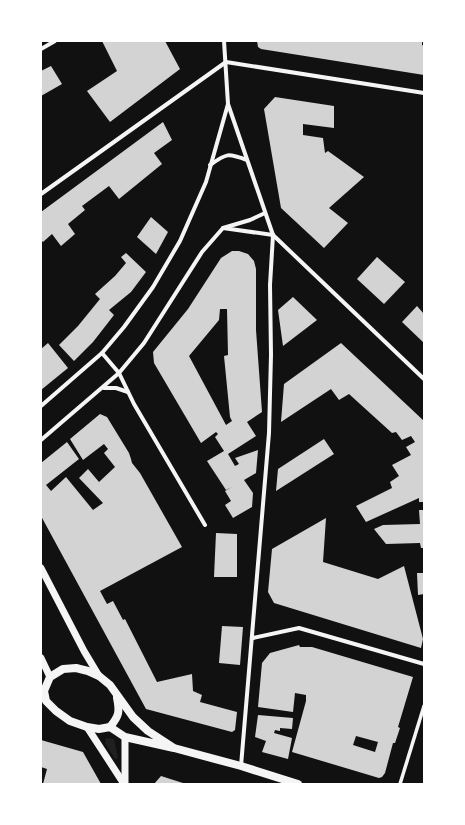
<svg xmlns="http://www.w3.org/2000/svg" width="465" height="825" font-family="'PT Sans Narrow',sans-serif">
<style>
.green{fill:#202020}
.building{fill:#d3d3d3;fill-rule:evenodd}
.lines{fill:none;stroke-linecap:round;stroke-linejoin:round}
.pedestrian{stroke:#f5f5f5;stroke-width:3.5}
.minor{stroke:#f5f5f5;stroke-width:4}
.tertiary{stroke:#f5f5f5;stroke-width:7}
.secondary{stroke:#f5f5f5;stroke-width:8}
</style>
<rect width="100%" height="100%" fill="#111"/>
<polygon class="green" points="106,738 114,739 118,758 115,759 105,743"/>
<g class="building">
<polygon points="102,41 165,41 180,69 110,122 87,91 117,71"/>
<polygon points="257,41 422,41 422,45 424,46 424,75 261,49 258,47"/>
<polygon points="51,66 62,84 41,96 41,71"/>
<polygon points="275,97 334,106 334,128 303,124 303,135 323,138 325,153 328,151 364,177 329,208 348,223 324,248 281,208 264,109"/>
<polygon points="163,122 172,140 154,153 162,164 119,199 109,186 82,206 85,210 68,224 75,234 61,246 52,234 43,242 41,240 41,212"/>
<polygon points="151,217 168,232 156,254 137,237"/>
<path d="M 232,251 L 239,251 L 248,254 L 254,261 L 256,269 L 256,330 L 262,412 L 247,422 L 256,436 L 228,454 L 235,466 L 239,464 L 235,458 L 258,450 L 256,473 L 244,480 L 253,493 L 252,507 L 233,518 L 225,505 L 231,501 L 225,491 L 232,487 L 226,490 L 207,461 L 224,451 L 215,437 L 218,434 L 216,432 L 201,443 L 154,363 L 153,352 L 188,309 L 221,258 ZM 220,309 L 227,309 L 228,355 L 224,356 L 230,417 L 232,421 L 226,425 L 189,356 L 219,320 Z"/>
<polygon points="126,253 146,272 131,292 109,310 114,315 93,342 74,361 59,345 78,326 100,299 95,294 115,276 126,263 121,257"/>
<polygon points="377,257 405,282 384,304 357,279"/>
<polygon points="293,297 317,320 283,346 278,310"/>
<polygon points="417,306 424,314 424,343 402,322"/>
<polygon points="48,343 68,368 41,390 41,349"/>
<polygon points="341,343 424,421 424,502 419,502 419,498 366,522 356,506 392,488 390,482 399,476 392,465 411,455 406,447 415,442 411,436 402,440 396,432 392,433 349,394 339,400 331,389 281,422 284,384"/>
<polygon points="100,414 107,417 129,453 131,459 132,463 140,473 182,547 100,591 107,604 113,601 123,620 125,619 157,682 192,674 193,691 202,695 200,702 237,712 235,730 232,732 146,709 41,516 41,463 67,442 79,459 46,485 51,491 66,477 93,510 103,503 79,478 88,469 99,482 115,467 104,453 108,449 104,444 83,460 70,439"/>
<polygon points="324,439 334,454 276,491 278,469"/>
<polygon points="419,510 424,510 424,548 421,548 420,543 386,544 374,529 383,525 420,524"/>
<polygon points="326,518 323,562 378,579 404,566 423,639 421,648 274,603 268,592 272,549"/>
<polygon points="216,533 237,534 237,577 214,577"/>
<polygon points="417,573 424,573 424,594 418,595"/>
<polygon points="222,626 243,627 240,665 219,663"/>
<path d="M 299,645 L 300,647 L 312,647 L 413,677 L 398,727 L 400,728 L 395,743 L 393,743 L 385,773 L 382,777 L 379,778 L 292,752 L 306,701 L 306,695 L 295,693 L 293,712 L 258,707 L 262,663 L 270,653 ZM 356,736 L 378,742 L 375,752 L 353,745 Z"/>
<polygon points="258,715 293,718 292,729 280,728 280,731 275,730 274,733 292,738 288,759 262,752 266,741 255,737"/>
<polygon points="41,740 83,752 101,784 43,784 47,769 41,767"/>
<polygon points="161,776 186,784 154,784"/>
</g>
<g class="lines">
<polyline class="pedestrian" points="400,784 424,706"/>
<g class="minor">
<polyline points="224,41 228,104 273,235 270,285 271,355 269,433 241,766"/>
<polyline points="41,49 55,41"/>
<polyline points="226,62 424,93"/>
<path d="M 210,165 C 227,153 228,153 247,160"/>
<polyline points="41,194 226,62"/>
<polyline points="223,228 273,235"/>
<polyline points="273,235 424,379"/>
<polyline points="102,353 119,373 134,404 205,525"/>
<polyline points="104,388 116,388 128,392"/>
<polyline points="41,406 102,353 124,327 153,287 180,241 206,182 228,104"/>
<polyline points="41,440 119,373 144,343 202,252 223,228 250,220 265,213"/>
<polyline points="253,638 299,628 424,664"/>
</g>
<g class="tertiary">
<polyline points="41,568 84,651 99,676"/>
<polyline points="41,658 50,677"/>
<polyline points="87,727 124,784"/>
<polyline points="125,737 125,784"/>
</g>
<g class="secondary">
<path d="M 110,727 C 119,716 120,712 117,698"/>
<polyline points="174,748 125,737 110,727 99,729 87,727 70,721 56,711 46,701 44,691 50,677 63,669 76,668 88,671 99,676 110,685 133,717 148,731 174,748 241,766 298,784"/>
</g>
</g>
<rect width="465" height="825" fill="none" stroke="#ffffff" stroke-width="84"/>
</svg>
